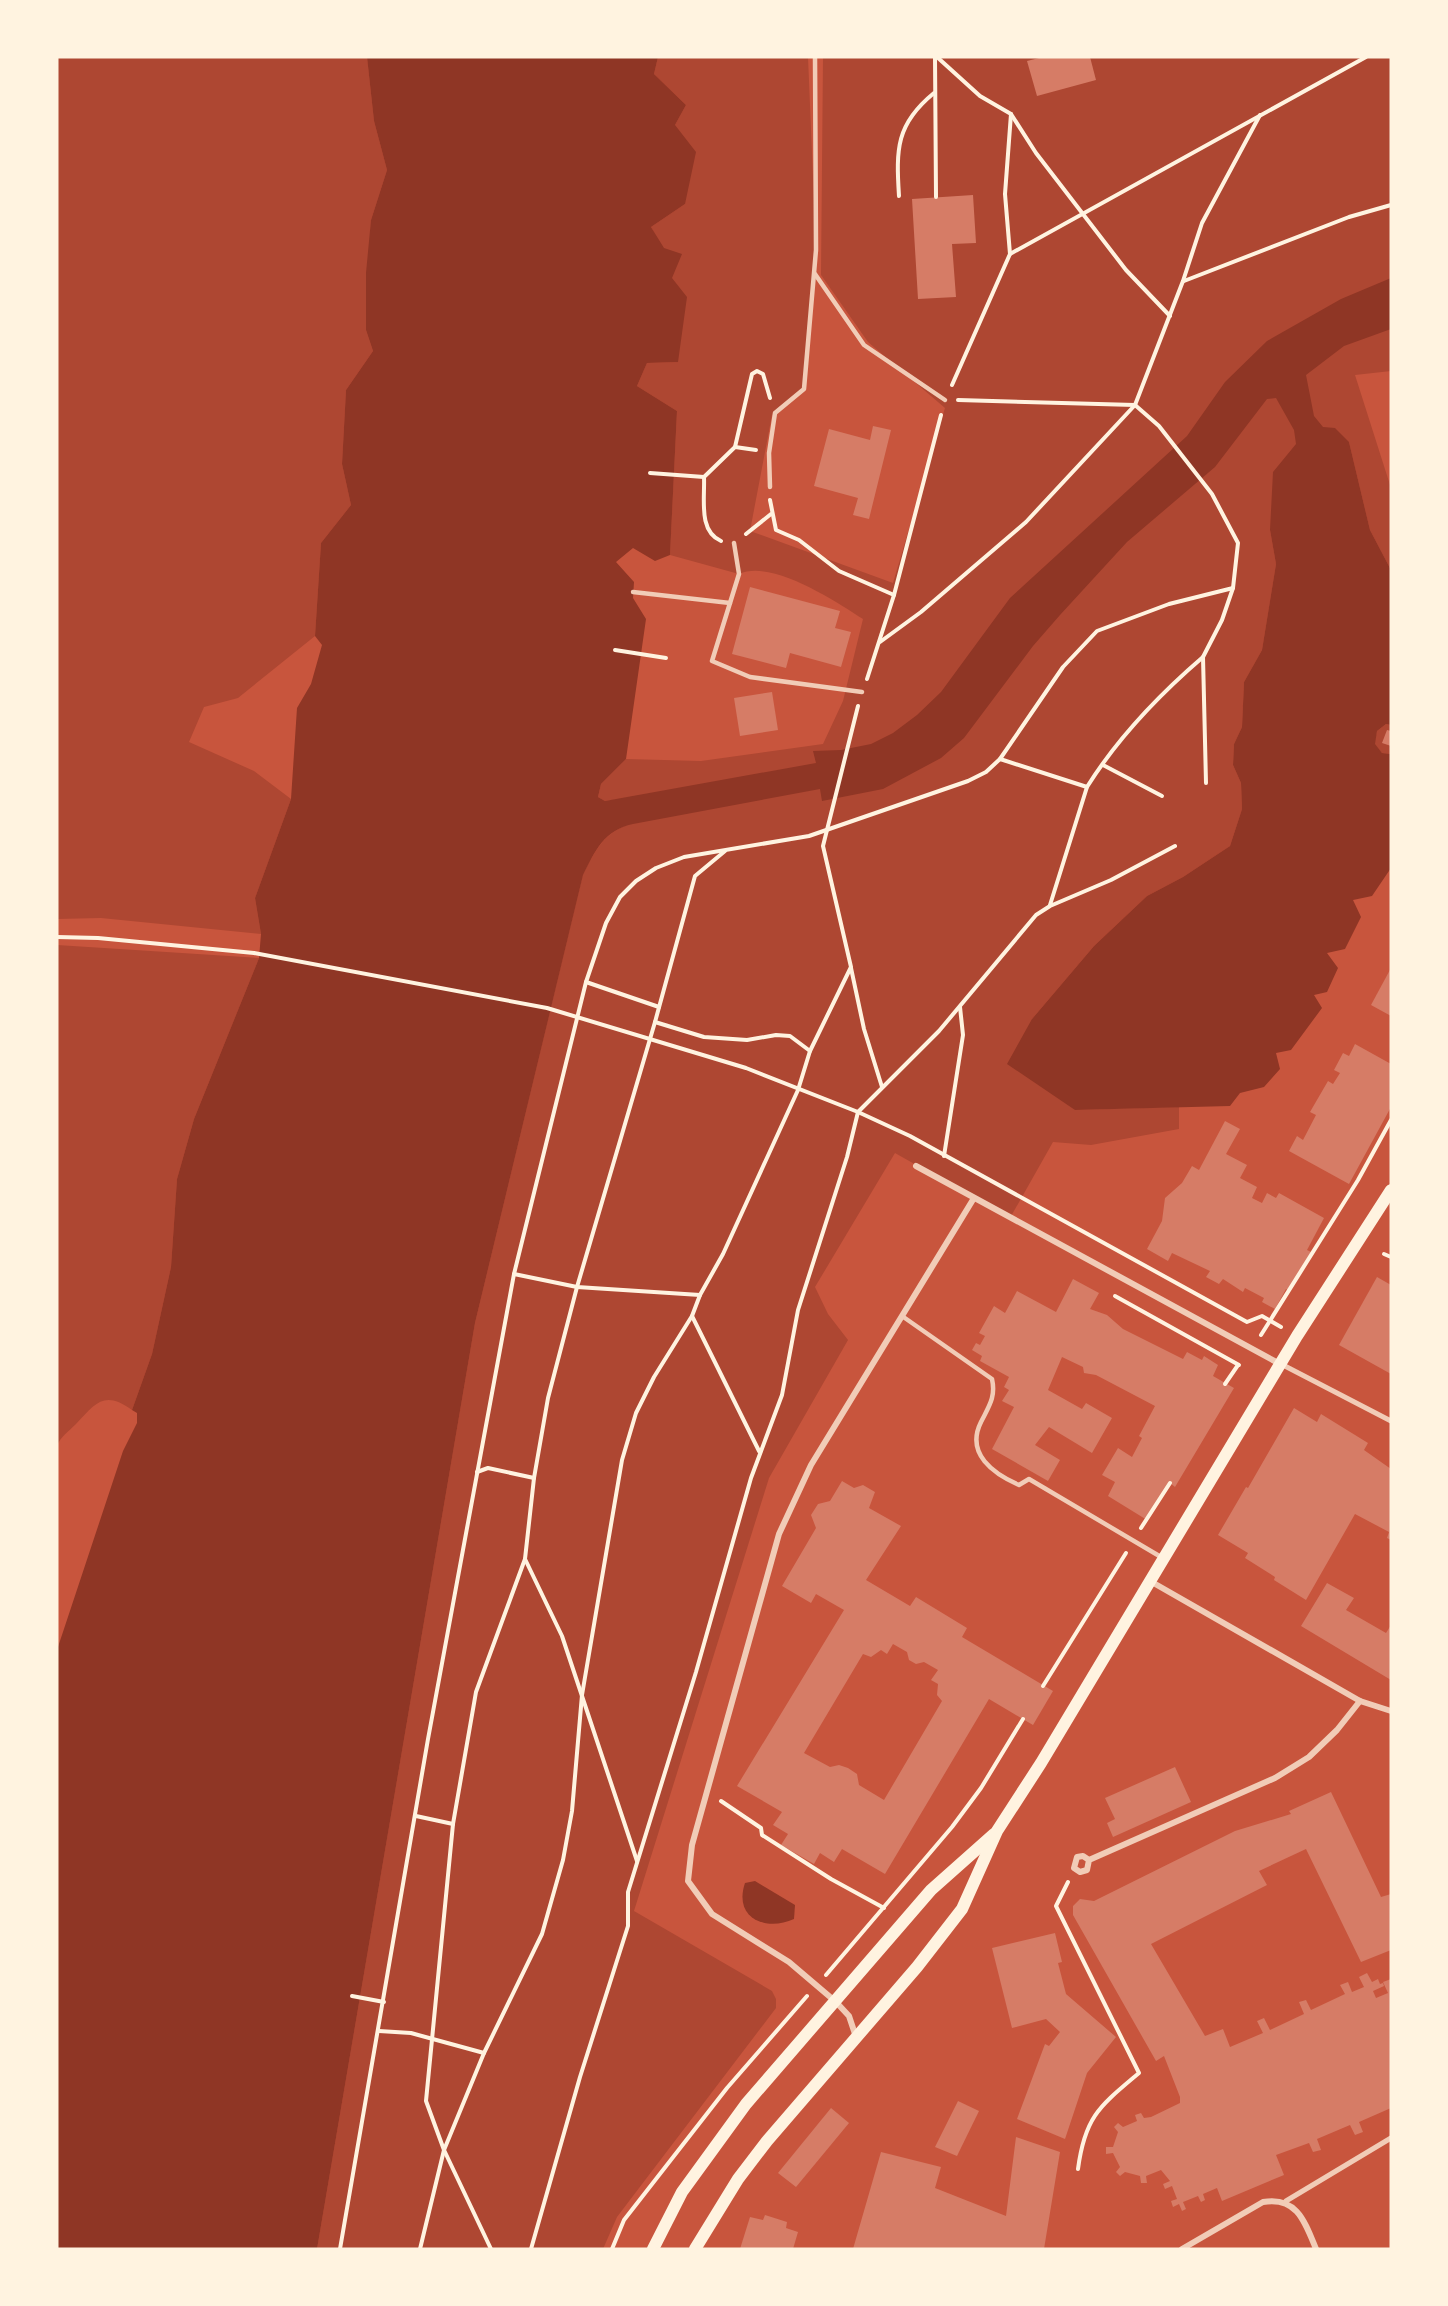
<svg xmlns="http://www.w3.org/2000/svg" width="1448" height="2306" font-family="Georgia,serif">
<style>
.green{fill:#ae4732}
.water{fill:#8f3625}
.building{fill:#d67c66;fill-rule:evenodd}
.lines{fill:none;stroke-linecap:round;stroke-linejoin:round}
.path{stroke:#fff3e0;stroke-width:4}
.service{stroke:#f1ccb7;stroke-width:4.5}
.pedestrian{stroke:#f1ccb7;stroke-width:5}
.minor{stroke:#f1ccb7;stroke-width:6}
.secondary{stroke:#fff3e0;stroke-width:12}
</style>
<rect width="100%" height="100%" fill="#c8553d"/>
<g class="green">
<polygon points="57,57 367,57 374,121 387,170 371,220 366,330 373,351 346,390 342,464 351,505 321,543 315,636 238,698 204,707 189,742 254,771 291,799 255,898 261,934 101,918 57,919"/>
<path d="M 658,57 L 808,57 L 816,250 L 804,389 L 772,415 L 750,531 L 893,583 L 945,408 L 868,342 L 821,275 L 823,57 L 1391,57 L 1391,371 L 1355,375 L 1391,488 L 1391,570 L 1370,530 L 1349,442 L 1270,530 L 1276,564 L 1262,650 L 1244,682 L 1242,727 L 1234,744 L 1233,765 L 1241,783 L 1242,809 L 1230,846 L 1183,877 L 1147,896 L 1094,946 L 1032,1019 L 1075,1110 L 1179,1107 L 1179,1129 L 1091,1145 L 1053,1142 L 1010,1218 L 895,1153 L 815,1287 L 828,1314 L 848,1340 L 769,1478 L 634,1911 L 772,1991 L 776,1999 L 776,2008 L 617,2217 L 603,2249 L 317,2249 L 475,1323 L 583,874 C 595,852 602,835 627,825 L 630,798 L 605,801 L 598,797 L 601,784 L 626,759 L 701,761 L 823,744 L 843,701 L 863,619 C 835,601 772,559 739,574 L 670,555 L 677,411 L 637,386 L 647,363 L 678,362 C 675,314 676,269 651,227 L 685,204 L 675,125 L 686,105 L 654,74 Z"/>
<polygon points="1386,724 1391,725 1391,754 1382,753 1374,744 1377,731"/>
<path d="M 57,945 L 259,958 L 194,1119 L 177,1179 L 171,1267 L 152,1354 L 132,1410 C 104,1390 96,1403 76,1424 C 69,1431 60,1437 57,1446 Z"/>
</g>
<g class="water">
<path d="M 367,57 L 658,57 L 654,74 L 686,105 L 675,125 L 696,152 L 685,204 L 651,227 L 664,248 L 682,254 L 672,278 L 687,297 L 678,362 L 647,363 L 637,386 L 677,411 L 670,555 L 655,561 L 633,548 L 616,562 L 634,582 L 633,598 L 646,619 L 626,759 L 601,784 L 598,797 L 605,801 L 816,763 L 813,751 L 841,750 L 871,744 L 893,733 L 917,715 L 941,692 L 1010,598 L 1187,436 L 1225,382 L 1267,341 L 1341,299 L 1391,278 L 1391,329 L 1344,346 L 1306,375 L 1314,416 L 1323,427 L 1335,428 L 1349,442 L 1370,530 L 1391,570 L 1391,725 L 1386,724 L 1377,731 L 1375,744 L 1382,753 L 1391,754 L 1391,868 L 1372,896 L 1353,900 L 1361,917 L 1345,949 L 1327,953 L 1338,968 L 1327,992 L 1314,995 L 1322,1008 L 1291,1050 L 1276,1053 L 1280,1069 L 1264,1087 L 1240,1093 L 1230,1106 L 1075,1110 L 1007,1064 L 1032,1019 L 1094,946 L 1147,896 L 1183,877 L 1230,846 L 1242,809 L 1241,783 L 1233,765 L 1234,744 L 1242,727 L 1244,682 L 1262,650 L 1276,564 L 1270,530 L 1273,472 L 1296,444 L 1294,430 L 1276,398 L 1267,399 L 1215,467 L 1127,542 L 1060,615 L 1033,646 L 964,738 L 941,758 L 883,789 L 822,801 L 820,789 L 633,824 C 604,830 595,851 583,875 L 475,1323 L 317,2249 L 57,2249 L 57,1650 L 123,1451 L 137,1423 L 137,1413 L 132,1410 L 152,1354 L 171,1267 L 177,1179 L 194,1119 L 259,958 L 261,934 L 255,898 L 291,799 L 297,708 L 311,684 L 322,645 L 315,636 L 321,543 L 351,505 L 342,464 L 346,390 L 373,351 L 366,330 L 366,273 L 371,220 L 387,170 L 374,121 Z"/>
<path d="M 755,1881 L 795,1905 L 794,1919 C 766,1932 733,1918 745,1883 Z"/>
</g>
<g class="building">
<polygon points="1043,57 1090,57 1096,80 1037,96 1027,61"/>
<polygon points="973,195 976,243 952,244 956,297 918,299 912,199"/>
<polygon points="873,426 891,430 869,519 853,515 858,498 814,486 829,429 870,440"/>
<polygon points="750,587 840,611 835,628 851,632 841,667 790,653 786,668 732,654"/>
<polygon points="772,692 778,730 740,736 734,698"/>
<polygon points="1387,730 1391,731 1391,746 1382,743"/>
<polygon points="1391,968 1391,1016 1371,1005"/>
<polygon points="1355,1044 1391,1064 1391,1107 1349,1184 1289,1151 1297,1136 1303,1140 1316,1115 1310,1112 1328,1081 1333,1084 1340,1073 1334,1070 1343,1053 1349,1056"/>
<polygon points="1225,1121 1240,1129 1226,1154 1247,1165 1240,1178 1257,1187 1252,1198 1262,1203 1267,1193 1276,1198 1279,1193 1324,1218 1307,1250 1311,1252 1289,1291 1286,1289 1275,1309 1262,1302 1264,1298 1245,1288 1243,1292 1223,1279 1219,1284 1206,1277 1210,1271 1172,1253 1168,1261 1147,1249 1162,1221 1165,1198 1182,1183 1192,1166 1199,1170"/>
<polygon points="1377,1277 1391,1285 1391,1374 1339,1345"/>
<polygon points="1073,1279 1099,1293 1090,1309 1107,1315 1123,1329 1183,1359 1187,1352 1202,1360 1204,1356 1218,1365 1213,1376 1234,1388 1175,1487 1170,1483 1147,1520 1108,1496 1115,1482 1102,1475 1118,1448 1132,1457 1142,1438 1139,1436 1155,1406 1096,1375 1084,1373 1083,1367 1062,1357 1048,1390 1082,1409 1086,1403 1112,1418 1092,1453 1049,1427 1035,1445 1060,1460 1048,1481 992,1449 1014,1407 1002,1401 1009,1390 1004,1387 1009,1377 980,1361 982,1356 972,1350 976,1343 980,1345 985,1336 979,1333 994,1306 1005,1313 1017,1291 1056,1312"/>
<polygon points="1294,1408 1317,1422 1321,1414 1368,1443 1364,1450 1391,1469 1391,1540 1387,1538 1389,1532 1355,1514 1306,1600 1274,1580 1275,1577 1245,1558 1248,1553 1218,1535 1246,1487 1248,1488"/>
<path d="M 842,1481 L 854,1488 L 863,1485 L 875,1492 L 869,1508 L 901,1526 L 866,1580 L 910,1606 L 916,1597 L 967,1628 L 962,1637 L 1053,1691 L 1033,1725 L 989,1699 L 885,1874 L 842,1849 L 834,1862 L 820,1853 L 814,1864 L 781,1845 L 788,1834 L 773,1825 L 782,1812 L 737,1786 L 844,1610 L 816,1594 L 811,1603 L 782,1586 L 816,1528 L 811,1515 L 818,1504 L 830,1501 ZM 893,1644 L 907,1652 L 909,1660 L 916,1664 L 924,1662 L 938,1670 L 931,1680 L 938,1684 L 937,1695 L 942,1701 L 884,1800 L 859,1785 L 857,1774 L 848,1768 L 839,1765 L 830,1767 L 804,1753 L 863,1654 L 871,1657 L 881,1650 L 887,1654 Z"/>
<polygon points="1327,1583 1354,1598 1346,1610 1386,1633 1391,1625 1391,1680 1301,1626"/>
<polygon points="1175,1767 1191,1802 1113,1837 1107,1823 1115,1819 1105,1798"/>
<polygon points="1331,1792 1381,1897 1391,1894 1391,1950 1361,1962 1306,1849 1259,1871 1267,1885 1151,1944 1205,2036 1223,2029 1230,2047 1263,2033 1257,2021 1264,2018 1270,2030 1304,2014 1299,2002 1306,2000 1311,2010 1345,1994 1340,1985 1348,1982 1352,1992 1364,1987 1359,1977 1367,1973 1372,1982 1378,1979 1380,1984 1383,1983 1384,1986 1373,1991 1376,1998 1388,1993 1383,1982 1391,1979 1391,2108 1359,2122 1363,2132 1355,2135 1350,2125 1317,2139 1321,2150 1313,2152 1309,2143 1276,2155 1284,2175 1222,2201 1217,2188 1203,2194 1205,2200 1201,2202 1198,2196 1183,2202 1186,2209 1182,2211 1179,2204 1173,2207 1171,2201 1177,2199 1172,2186 1165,2189 1163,2184 1170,2181 1161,2170 1146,2176 1147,2183 1141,2183 1140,2176 1125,2172 1120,2176 1116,2172 1120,2167 1113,2153 1106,2154 1106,2147 1113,2147 1118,2132 1114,2127 1118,2123 1123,2127 1137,2121 1135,2115 1141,2113 1144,2118 1151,2117 1180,2103 1180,2097 1164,2056 1156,2061 1073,1915 1073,1906 1080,1899 1094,1901 1235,1831 1291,1814 1289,1811"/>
<polygon points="1055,1933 1062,1962 1058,1963 1066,1994 1116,2037 1087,2073 1065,2139 1017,2119 1045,2044 1049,2046 1060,2032 1046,2019 1012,2028 992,1948"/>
<polygon points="958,2101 979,2111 957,2156 935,2147"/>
<polygon points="831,2108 849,2123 796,2187 778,2173"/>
<polygon points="1016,2137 1060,2152 1044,2249 853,2249 881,2152 941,2167 935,2188 1006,2216"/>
<polygon points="765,2215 787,2222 786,2228 798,2232 793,2249 740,2249 750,2217 763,2220"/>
</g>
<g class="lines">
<g class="path">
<polyline points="935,57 936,197"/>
<polyline points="937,57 980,96 1011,114 1036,153 1126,270 1170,316"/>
<path d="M 899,196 C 896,149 896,124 934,93"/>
<polyline points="1010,254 1366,57"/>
<polyline points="1184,281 1349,217 1391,205"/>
<polyline points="952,385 1010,254 1005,194 1011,114"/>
<polyline points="958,400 1135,405 1159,426 1212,494 1238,543 1233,588 1222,620 1203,657 1206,783"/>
<polyline points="735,447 756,450"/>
<polyline points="650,473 704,477"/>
<polyline points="770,500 776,530 799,540 839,571 894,595"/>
<polyline points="746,534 771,514"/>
<path d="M 721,541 C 698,531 705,499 704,477 L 735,447 L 752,374 L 757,371 L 763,374 L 770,398"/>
<polyline points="880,642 921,612 1026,522 1135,405 1183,281 1202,223 1260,115"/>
<polyline points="615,650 666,658"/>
<polyline points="867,679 894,595 941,415"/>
<polyline points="1000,759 1087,787"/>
<polyline points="1103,765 1162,796"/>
<path d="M 1050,905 L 1087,787 C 1117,739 1160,694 1203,657"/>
<polyline points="57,937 98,938 254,953 547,1008 746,1068 858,1112 910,1136 1247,1322 1262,1316 1281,1327"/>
<polyline points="851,968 864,1029 882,1087"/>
<polyline points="586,982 659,1007"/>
<polyline points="655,1022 704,1037 747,1040 776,1035 790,1036 810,1051"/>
<polyline points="944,1156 963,1035 960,1007"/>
<polyline points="1384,1254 1391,1257"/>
<polyline points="514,1274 577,1287 700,1295"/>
<polyline points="1115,1296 1239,1365"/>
<polyline points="692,1316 759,1451"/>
<polyline points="1261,1335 1358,1180 1391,1120"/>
<polyline points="1225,1384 1238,1365"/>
<polyline points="477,1472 488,1468 534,1478"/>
<polyline points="1141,1528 1170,1483"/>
<polyline points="525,1559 562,1636 637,1861"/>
<polyline points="1043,1686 1126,1553"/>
<polyline points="721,1801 761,1828 762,1835 831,1879 884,1908"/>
<polyline points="416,1816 453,1824"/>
<path d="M 1068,1882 L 1056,1906 L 1139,2073 C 1100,2106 1085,2116 1078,2169"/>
<polyline points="826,1975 952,1827 981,1788 1023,1719"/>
<polyline points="352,1996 384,2002"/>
<polyline points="379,2031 411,2033 484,2053"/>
<polyline points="340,2249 428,1739 514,1274 586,982 606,923 620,897 636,881 656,868 684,857 809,836 968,781 986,772 1000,759 1063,667 1097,631 1169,604 1233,588"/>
<polyline points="420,2249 444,2150 484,2053 542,1934 563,1860 572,1811 582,1695 622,1460 636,1413 654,1377 692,1316 700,1295 723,1254 798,1090 810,1051 851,967 823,846 858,706"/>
<polyline points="491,2249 444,2150 426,2101 453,1824 476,1692 525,1559 534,1478 548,1398 577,1287 655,1022 695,876 725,851"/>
<polyline points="531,2249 580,2077 628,1926 628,1892 696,1672 751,1478 782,1395 798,1310 847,1157 858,1112 939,1031 1036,915 1050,906 1111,880 1175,846"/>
<polyline points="612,2249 624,2220 727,2088 807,1996"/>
</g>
<g class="service">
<polyline points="815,274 864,345 945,400"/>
<polyline points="770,487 769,453 775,413 804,389 816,250 815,57"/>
<polyline points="734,543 739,574 712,661 750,677 862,692"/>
<polyline points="633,592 730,603"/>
<path d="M 902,1316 L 992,1379 C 996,1397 989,1406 981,1422 C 965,1454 994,1474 1019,1485 L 1029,1479 L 1161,1557"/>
</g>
<g class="pedestrian">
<polyline points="1281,1364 1391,1421"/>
<polyline points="1286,2201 1391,2138"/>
</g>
<g class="minor">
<polyline points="916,1166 1280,1364"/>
<polyline points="1150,1581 1360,1701 1391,1711"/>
<polyline points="1089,1860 1087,1870 1080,1872 1074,1868 1077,1857 1083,1856 1089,1860 1275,1778 1309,1757 1337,1730 1360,1701"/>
<polyline points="856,2037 849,2016 836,2002 789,1962 712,1914 688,1881 692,1845 779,1534 811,1465 974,1198"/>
<path d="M 1182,2249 L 1263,2202 C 1297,2196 1305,2222 1316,2249"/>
</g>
<g class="secondary">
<polyline points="653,2249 682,2192 746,2104 931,1890 994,1834"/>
<polyline points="695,2249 738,2179 767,2141 917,1967 962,1909 997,1831 1041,1763 1297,1336 1391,1190"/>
</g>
</g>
<rect width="1448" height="2306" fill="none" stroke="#fff3e0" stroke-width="117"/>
</svg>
